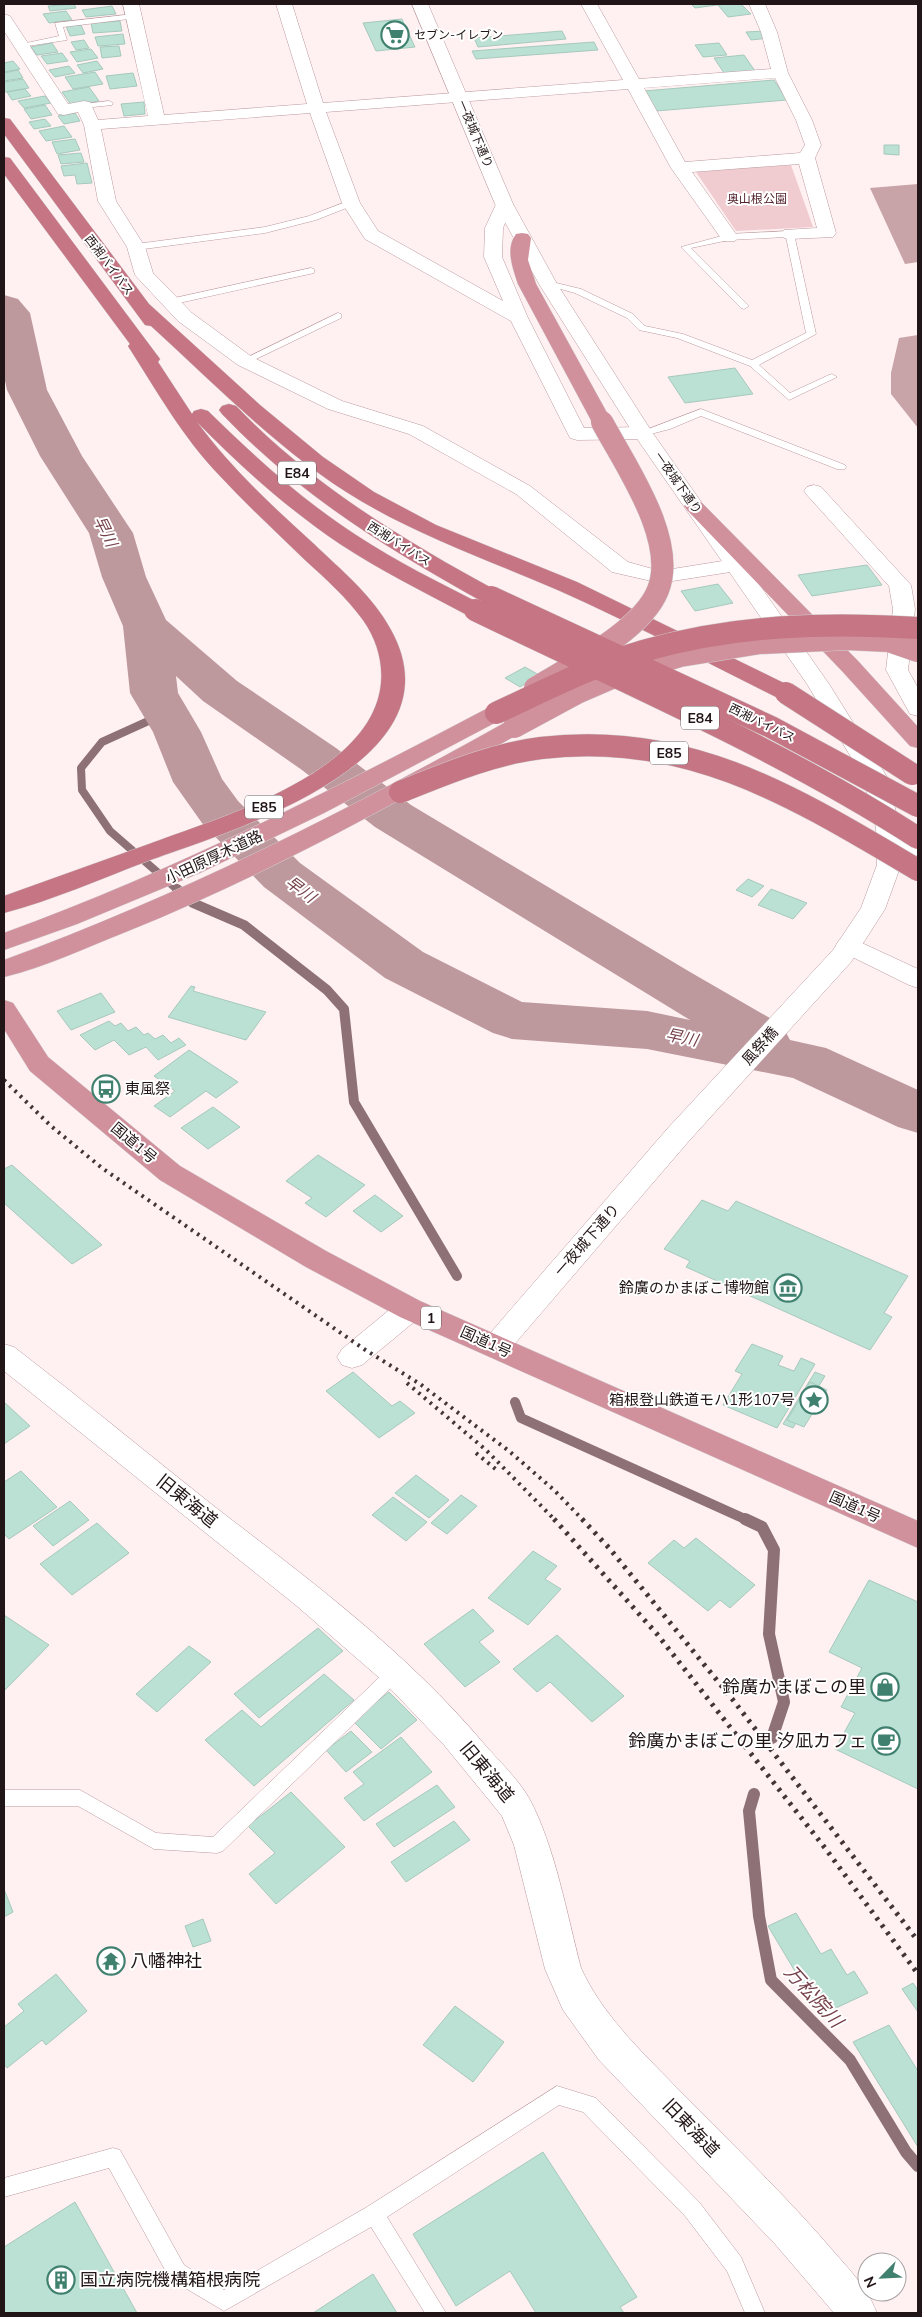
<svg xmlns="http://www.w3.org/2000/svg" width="922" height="2317" font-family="Mulish,'Noto Sans JP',sans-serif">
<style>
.green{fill:#f0cbd0}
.forest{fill:#c8a3a8}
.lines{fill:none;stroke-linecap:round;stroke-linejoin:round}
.stream-far2{stroke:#8e7176;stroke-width:8}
.stream-far1{stroke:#8e7176;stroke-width:10}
.stream{stroke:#8e7176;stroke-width:12}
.river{fill:#bd999e;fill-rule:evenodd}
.building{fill:#bbe1d4;stroke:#a6c9bd}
.service-casing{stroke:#bb999e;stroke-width:1}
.minor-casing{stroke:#bb999e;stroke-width:1}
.tertiary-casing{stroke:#bb999e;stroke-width:1}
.trunk-casing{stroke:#d3d0d1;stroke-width:1}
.motorway-casing{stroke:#d3d0d1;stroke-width:1}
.service{fill:#fff;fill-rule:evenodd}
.minor{fill:#fff;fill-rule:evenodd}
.tertiary{fill:#fff;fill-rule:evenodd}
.trunk{fill:#d0909c;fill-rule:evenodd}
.motorway{fill:#c57583;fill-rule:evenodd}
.rail-far1{stroke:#423537;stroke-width:4;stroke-dasharray:2.5 5;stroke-linecap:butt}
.rail{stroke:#423537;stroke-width:5;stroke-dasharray:3 6;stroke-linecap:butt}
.trunk-bridge-casing{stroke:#d3d0d1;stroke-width:23;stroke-linecap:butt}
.motorway-bridge-casing{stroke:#d3d0d1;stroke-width:23;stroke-linecap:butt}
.trunk-bridge{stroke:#d0909c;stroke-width:22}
.motorway-bridge{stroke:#c57583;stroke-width:22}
.labels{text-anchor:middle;stroke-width:4;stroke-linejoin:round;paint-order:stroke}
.far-poi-label{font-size:12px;fill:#221517;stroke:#fff;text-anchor:start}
.far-street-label{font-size:12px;fill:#221517;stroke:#fff}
.far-park-label{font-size:12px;fill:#501f29;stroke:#fff}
.shield{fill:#fff;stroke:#645b5d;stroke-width:1}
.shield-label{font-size:14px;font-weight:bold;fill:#221517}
.street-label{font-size:15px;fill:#221517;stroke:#fff}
.poi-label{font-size:15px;fill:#221517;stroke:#fff;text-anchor:end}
.water-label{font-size:16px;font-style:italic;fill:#76414a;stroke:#fff}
.near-street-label{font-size:18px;fill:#221517;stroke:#fff}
.near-poi-label{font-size:18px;fill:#221517;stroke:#fff;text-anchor:end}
.near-water-label{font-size:19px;font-style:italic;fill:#76414a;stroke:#fff}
</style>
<rect width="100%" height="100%" fill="#fff0f1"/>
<polygon class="green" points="791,165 813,227 736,231 696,172"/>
<g class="forest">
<polygon points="918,184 918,262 905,264 870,188"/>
<polygon points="918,335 918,428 891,394 891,373 899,338"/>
</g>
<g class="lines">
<polyline class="stream-far2" points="166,713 102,742 81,768 82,790 110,831 179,891"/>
<g class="stream-far1">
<polyline points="177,889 193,903 244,925 327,990 344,1009 354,1102 457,1276"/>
<polyline points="515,1402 521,1418 747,1520"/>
</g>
<g class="stream">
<polyline points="745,1519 762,1527 774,1550 769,1634 784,1702 772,1738"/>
<polyline points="754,1794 749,1811 759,1916 771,1980 850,2060 906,2152 918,2166"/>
</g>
<path class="river" d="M 4,295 L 18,299 L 30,313 L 47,390 L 82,456 L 133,533 L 146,577 L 166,620 L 237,681 L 336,748 L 411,805 L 690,972 L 782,1025 L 790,1040 L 826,1048 L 918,1090 L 918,1133 L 898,1127 L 793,1078 L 647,1049 L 512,1039 L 493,1033 L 385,978 L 264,887 L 202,823 L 173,782 L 153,732 L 130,693 L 123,626 L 102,577 L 89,533 L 40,456 L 7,390 L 4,376 ZM 176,676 L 203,701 L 302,770 L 375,827 L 690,1020 L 647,1011 L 522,1002 L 423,952 L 300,863 L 238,801 L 222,779 L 201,732 L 178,693 Z"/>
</g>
<g class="building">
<polygon points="74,4 76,8 50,11 48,6"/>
<polygon points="691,4 724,4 695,8"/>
<polygon points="724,4 741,4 751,14 728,17 718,5"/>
<polygon points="112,6 116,14 86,17 82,10"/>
<polygon points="66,11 72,20 49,23 43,14"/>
<polygon points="402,19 415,47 376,51 363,23"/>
<polygon points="120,21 122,31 93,33 91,23"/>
<polygon points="81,25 85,34 70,36 66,26"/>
<polygon points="562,31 566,39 478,47 474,38"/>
<polygon points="764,31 769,38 751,40 746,32"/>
<polygon points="123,34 125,44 98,46 95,37"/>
<polygon points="84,40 89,48 76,50 71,42"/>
<polygon points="594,42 598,50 476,59 472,51"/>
<polygon points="52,43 58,52 37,55 31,47"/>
<polygon points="719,43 727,55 703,57 695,45"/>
<polygon points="119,46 121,56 102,58 100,47"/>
<polygon points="91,49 98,58 77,62 70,52"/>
<polygon points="62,53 68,61 47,64 41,56"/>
<polygon points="744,55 755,71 724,73 714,58"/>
<polygon points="13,61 20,69 4,72 4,63"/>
<polygon points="97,61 103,69 83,73 77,65"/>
<polygon points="69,66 75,73 55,77 49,70"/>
<polygon points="18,70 23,78 4,81 4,73"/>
<polygon points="95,72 103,84 73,89 65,77"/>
<polygon points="133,73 137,86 110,89 106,76"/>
<polygon points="23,79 29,88 5,92 4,89 4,82"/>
<polygon points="774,80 787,100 656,111 644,91"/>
<polygon points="89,87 99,101 72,106 62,92"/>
<polygon points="25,89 31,96 12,100 7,92"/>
<polygon points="45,96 51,103 24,108 18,101"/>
<polygon points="144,102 145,114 124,116 121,104"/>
<polygon points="45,105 52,115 31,119 24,109"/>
<polygon points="75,113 80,121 64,124 58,116"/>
<polygon points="45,119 51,126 34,129 29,122"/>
<polygon points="64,126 72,137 46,141 39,131"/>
<polygon points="75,139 80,150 57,154 52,142"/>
<polygon points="884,145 899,145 899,155 884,154"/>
<polygon points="81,153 84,162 61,164 58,155"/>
<polygon points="87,163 92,183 77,184 75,175 64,176 61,166"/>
<polygon points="735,368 753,394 685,403 668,377"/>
<polygon points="867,565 882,585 812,596 798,575"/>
<polygon points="718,584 733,603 695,611 681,591"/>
<polygon points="525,667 539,675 520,687 505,678"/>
<polygon points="748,879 764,886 752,897 736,890"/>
<polygon points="771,889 807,903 793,919 758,905"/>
<polygon points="191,986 195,987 193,991 266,1012 246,1040 168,1017"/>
<polygon points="101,993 115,1012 71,1030 57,1011"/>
<polygon points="109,1021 115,1026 121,1023 128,1031 136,1027 144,1035 148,1033 155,1039 163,1035 171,1043 179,1038 186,1045 158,1060 146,1047 129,1055 114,1040 95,1050 80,1035"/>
<polygon points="189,1050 238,1082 216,1098 206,1091 170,1117 154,1106 175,1091 154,1076"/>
<polygon points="213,1107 240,1127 208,1149 181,1128"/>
<polygon points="318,1155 365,1185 326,1217 305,1203 312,1198 286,1181"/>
<polygon points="12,1165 102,1245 72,1264 4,1203 4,1169"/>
<polygon points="375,1195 403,1216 381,1232 353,1211"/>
<polygon points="702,1200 728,1211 736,1201 908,1276 884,1313 892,1317 870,1350 686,1267 690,1261 664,1249"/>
<polygon points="752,1344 783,1356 778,1365 794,1371 801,1358 815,1364 777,1428 723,1405 742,1374 735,1371"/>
<polygon points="353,1372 392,1406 400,1401 415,1413 379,1438 326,1391"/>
<polygon points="815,1372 825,1376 793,1428 783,1424"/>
<polygon points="810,1382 827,1390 804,1427 787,1420"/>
<polygon points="4,1402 30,1426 4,1444"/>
<polygon points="21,1471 57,1507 9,1539 4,1534 4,1482"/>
<polygon points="416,1475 449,1500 429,1518 395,1493"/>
<polygon points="461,1495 477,1506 447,1534 431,1523"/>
<polygon points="393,1497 427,1522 406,1541 372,1515"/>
<polygon points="70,1501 89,1520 53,1546 33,1526"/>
<polygon points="97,1523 129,1553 72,1595 40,1564"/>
<polygon points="696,1538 755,1585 730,1608 720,1600 708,1611 648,1563 674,1540 684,1548"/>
<polygon points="533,1551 557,1566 545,1579 561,1589 528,1625 488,1598"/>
<polygon points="869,1580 918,1602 918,1789 835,1749 855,1713 841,1707 862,1668 829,1652"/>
<polygon points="473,1609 494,1631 479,1642 500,1662 465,1687 424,1644"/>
<polygon points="4,1615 49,1645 4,1691"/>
<polygon points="318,1628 343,1651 259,1718 234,1694"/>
<polygon points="557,1635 624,1696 592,1722 550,1682 537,1692 513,1669"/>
<polygon points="189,1646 211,1662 157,1712 136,1694"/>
<polygon points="324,1674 354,1700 254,1786 205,1740 242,1710 261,1727"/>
<polygon points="389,1692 417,1720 381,1749 352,1720"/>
<polygon points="351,1731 372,1752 346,1772 326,1750"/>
<polygon points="401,1737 432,1772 364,1821 344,1798 364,1784 353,1772"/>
<polygon points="437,1785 455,1807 394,1847 376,1824"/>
<polygon points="291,1792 345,1847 276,1904 249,1874 275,1853 248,1826"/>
<polygon points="454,1821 470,1840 406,1882 391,1862"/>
<polygon points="4,1889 13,1912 4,1917"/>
<polygon points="796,1913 821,1954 831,1949 847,1975 854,1971 868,1993 821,2015 768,1926"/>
<polygon points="203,1919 211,1941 193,1947 185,1926"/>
<polygon points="56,1974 87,2011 46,2045 42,2040 7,2068 4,2064 4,2027 24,2011 18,2004"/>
<polygon points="913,1983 918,1990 918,2012 902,1989"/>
<polygon points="455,2006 504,2042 473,2082 423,2045"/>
<polygon points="889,2025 918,2071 918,2147 853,2042"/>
<polygon points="543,2152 637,2297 620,2307 624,2313 536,2313 510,2271 456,2306 413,2234"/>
<polygon points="75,2202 137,2313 4,2313 4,2247"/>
<polygon points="373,2274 397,2313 313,2313"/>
</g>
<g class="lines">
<g class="service-casing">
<g id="service">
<polygon points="134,14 138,16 137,18 63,27 67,40 21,47 17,45 59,36 55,23"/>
<polygon points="109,101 113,103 112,105 84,108 80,106 84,104"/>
<polygon points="351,200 355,203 354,205 316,220 265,233 136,250 132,247 136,244 265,227 309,216"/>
<polygon points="790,231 794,234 816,334 759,365 790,393 829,375 832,374 837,377 789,400 750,366 677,338 639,330 627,318 575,293 543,284 548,281 581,289 633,314 645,326 683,334 752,360 806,333 786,237 729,240 691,248 749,306 744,309 741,308 681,247 729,234"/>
<polygon points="311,268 314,269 314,273 170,305 165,302 170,299"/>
<polygon points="338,313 341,314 341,318 248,363 245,364 240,361"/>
<polygon points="701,409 845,465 846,467 845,469 837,469 701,416 670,429 643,436 638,433"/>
<polygon points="396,1665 402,1667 404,1672 402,1677 223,1851 217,1853 154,1849 78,1806 4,1806 4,1790 80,1790 156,1833 213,1837 390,1667"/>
<polygon points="557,2086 596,2098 699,2202 741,2257 765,2313 745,2313 727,2271 685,2216 583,2112 559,2105 387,2217 446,2313 425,2313 371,2227 224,2311 170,2279 109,2168 4,2197 4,2178 113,2148 120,2150 184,2265 224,2290 367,2207"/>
</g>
</g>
<g class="minor-casing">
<g id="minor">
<path d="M 123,4 L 139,4 L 164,115 L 307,104 L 276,4 L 292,4 L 323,103 L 623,80 L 581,4 L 597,4 L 639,79 L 771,69 L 761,32 L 749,4 L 765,4 L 777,32 L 788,73 L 812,120 L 821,145 L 815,158 L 836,233 L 833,237 L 790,239 L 784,238 L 781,234 L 784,230 L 817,228 L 799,164 L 692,172 L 738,237 L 735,241 L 723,241 L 671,168 L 628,89 L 326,112 L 360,203 L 378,231 L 503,301 L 484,257 L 485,228 L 498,200 L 510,200 L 513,204 L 503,228 L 502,257 L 528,318 L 584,428 L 643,427 L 650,429 L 653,433 L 650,437 L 643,439 L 577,440 L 570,438 L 511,321 L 365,239 L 342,203 L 310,113 L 101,129 L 116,201 L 145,247 L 153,273 L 192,313 L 252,357 L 342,401 L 423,426 L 530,486 L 628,562 L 660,571 L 735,559 L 743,560 L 746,565 L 743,570 L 660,583 L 612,572 L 516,494 L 409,434 L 328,409 L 238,365 L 178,321 L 135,275 L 127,247 L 98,201 L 84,125 L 78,112 L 64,115 L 58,114 L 4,31 L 4,14 L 10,16 L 68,104 L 84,101 L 90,102 L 98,120 L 148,116 ZM 775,78 L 796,120 L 805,145 L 800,153 L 685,162 L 644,88 Z"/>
<polygon points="814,485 821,487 911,585 915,609 908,670 918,688 918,716 910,714 886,670 893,609 889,586 807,495 804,491 807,487"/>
<polygon points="888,835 918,840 918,856 879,848 876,843 879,838"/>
<polygon points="849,937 918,969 918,988 909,985 840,951 836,945 840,939"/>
<polygon points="410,1298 420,1301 425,1309 420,1317 362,1365 352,1368 342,1365 337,1357 342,1349 400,1301"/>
<path d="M 4,1344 L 14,1347 C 82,1399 148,1454 215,1507 C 310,1580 407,1652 485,1745 C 499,1761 518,1779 529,1798 C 555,1846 567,1915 581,1968 C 602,2014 640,2050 675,2086 C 724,2136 775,2185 821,2237 C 841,2261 866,2284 877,2313 L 834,2313 L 775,2244 L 599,2060 L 563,2010 L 545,1969 L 514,1845 L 502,1816 L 444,1745 L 384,1682 L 298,1607 L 4,1371 Z"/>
</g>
</g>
<g class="tertiary-casing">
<polygon id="tertiary" points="412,4 428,4 513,204 557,284 652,432 829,684 887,777 900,828 901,865 885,909 851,962 688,1142 506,1354 496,1357 486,1354 481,1346 486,1338 668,1128 833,950 861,908 877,865 876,828 863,777 807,684 633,433 539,284 495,204"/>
</g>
<g class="trunk-casing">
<g id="trunk">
<path d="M 522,233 L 528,234 L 531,238 L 528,260 L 536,284 L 612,422 L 609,426 L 602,428 L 595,426 L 592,422 L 518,284 C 513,268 505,249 516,234 Z"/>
<polygon points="694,500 701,502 858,661 918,727 918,748 910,746 842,671 687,510 684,506 687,502"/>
<path d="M 496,706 L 504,708 L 507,713 L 504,718 L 324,813 L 202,872 L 77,924 L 4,950 L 4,933 C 172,872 330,791 488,708 Z"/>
<path d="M 514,720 L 522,722 L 525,727 L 522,732 C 394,804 264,876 128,931 C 87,947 46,967 4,977 L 4,960 C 179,896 343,813 506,722 Z"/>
<polygon points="4,1000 13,1003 48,1057 180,1166 326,1251 420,1301 918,1521 918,1548 400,1317 306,1267 160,1180 30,1071 4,1029"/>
</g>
</g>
<g class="motorway-casing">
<g id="motorway">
<path d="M 4,118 L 10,119 L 149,304 L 260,405 L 323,457 L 374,492 L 436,525 L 577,582 L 794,688 L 797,693 L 794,698 L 786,700 L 778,698 C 706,662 634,624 560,591 C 493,562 424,538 361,501 C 283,455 218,387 151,326 L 145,325 L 4,134 Z"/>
<path d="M 4,157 L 10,158 L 157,355 L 160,359 L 158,362 L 192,414 L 194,411 L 201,409 L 208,411 C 254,456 302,500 356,535 C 397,562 440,583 483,605 L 486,610 L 483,615 L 475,617 L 467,615 C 424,592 381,571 340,544 C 288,509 241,467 197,422 C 231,468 272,506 314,544 C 341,570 373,596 391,630 C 464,762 233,830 148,861 C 100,879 53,900 4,913 L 4,896 C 52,879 101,861 149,844 C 222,817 373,773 381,683 C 383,661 376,638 363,620 C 347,598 326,579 305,560 C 276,532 247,505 220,476 C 183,438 157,391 128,346 L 130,344 L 4,174 Z"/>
<path d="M 229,404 L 236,406 C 312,485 403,540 499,592 L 502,597 L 499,602 L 491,603 L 483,602 C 388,549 298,494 222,414 L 219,410 L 222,406 Z"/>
</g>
</g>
<use href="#service" class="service"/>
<use href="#minor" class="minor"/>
<use href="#tertiary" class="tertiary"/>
<use href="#trunk" class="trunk"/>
<use href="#motorway" class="motorway"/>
<g class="rail-far1">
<polyline points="4,1080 51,1126 102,1168 364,1349 420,1384 509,1451 554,1490 583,1520"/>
<polyline points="407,1383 486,1450 555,1520"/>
<polyline points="476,1453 498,1471"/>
</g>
<g class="rail">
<polyline points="554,1519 657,1634 825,1848 918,1974"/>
<polyline points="582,1519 610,1549 733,1700 918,1941"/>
</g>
<g class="trunk-bridge-casing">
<g id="trunk-bridge">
<path d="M 535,688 C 571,666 642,631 658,590 C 678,540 625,465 602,422"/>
<polyline points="514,727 577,693 621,674 680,656 760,643 847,639 889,641 918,651"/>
</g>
</g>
<g class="motorway-bridge-casing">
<g id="motorway-bridge">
<polyline points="491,597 771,727 918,806"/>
<path d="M 475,610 C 624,682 778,748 918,838"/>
<polyline points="786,693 912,774"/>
<path d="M 496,713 C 544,691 592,666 643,651 C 733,625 825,622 918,628"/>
<path d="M 400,792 C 445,774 492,754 541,748 C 689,730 796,798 918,870"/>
</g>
</g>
<use href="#trunk-bridge" class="trunk-bridge"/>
<use href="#motorway-bridge" class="motorway-bridge"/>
</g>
<defs>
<g id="supermarket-ring" transform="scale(1.4375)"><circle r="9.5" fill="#fff" stroke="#40806e" stroke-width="1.5"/><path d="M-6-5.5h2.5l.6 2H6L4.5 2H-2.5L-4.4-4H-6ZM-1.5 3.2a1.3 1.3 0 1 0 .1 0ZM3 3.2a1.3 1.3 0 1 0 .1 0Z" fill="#40806e"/></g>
<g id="bus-ring" transform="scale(1.4375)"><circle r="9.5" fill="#fff" stroke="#40806e" stroke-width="1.5"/><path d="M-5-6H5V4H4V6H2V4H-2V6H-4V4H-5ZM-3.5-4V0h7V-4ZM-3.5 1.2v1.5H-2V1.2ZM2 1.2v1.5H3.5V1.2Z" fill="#40806e"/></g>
<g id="museum-ring" transform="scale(1.4375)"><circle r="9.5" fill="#fff" stroke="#40806e" stroke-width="1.5"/><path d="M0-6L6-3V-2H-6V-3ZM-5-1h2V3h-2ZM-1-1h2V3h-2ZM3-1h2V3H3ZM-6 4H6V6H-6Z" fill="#40806e"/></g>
<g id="sight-ring" transform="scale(1.4375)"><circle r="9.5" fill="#fff" stroke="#40806e" stroke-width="1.5"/><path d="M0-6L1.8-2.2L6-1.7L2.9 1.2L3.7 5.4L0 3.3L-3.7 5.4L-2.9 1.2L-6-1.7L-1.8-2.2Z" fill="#40806e"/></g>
<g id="shop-ring" transform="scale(1.4375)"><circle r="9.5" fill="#fff" stroke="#40806e" stroke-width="1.5"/><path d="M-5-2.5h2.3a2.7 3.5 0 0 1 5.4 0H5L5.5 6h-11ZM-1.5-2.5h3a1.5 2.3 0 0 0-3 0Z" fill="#40806e"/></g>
<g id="cafe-ring" transform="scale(1.4375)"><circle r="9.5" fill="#fff" stroke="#40806e" stroke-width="1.5"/><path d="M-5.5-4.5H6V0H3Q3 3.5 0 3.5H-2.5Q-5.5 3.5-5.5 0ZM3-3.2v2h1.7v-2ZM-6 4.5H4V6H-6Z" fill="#40806e"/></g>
<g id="temple-ring" transform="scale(1.4375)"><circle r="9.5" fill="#fff" stroke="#40806e" stroke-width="1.5"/><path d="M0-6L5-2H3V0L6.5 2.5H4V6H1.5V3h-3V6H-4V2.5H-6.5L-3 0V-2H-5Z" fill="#40806e"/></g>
<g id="building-ring" transform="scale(1.4375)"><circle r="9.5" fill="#fff" stroke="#40806e" stroke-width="1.5"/><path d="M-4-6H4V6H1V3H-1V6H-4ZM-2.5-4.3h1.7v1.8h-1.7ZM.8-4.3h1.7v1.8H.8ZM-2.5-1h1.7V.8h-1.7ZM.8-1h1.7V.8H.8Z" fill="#40806e"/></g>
</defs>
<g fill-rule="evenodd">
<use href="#supermarket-ring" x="395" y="35"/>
<use href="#bus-ring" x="106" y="1089"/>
<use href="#museum-ring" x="788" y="1288"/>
<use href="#sight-ring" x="814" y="1400"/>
<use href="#shop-ring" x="885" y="1687"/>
<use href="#cafe-ring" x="886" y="1741"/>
<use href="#temple-ring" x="111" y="1961"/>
<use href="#building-ring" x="61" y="2280"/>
</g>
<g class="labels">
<g class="far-poi-label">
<text x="414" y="39">セブン-イレブン</text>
</g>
<g class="far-street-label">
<text transform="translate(475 134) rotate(67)" y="4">一夜城下通り</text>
<text transform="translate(109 265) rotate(53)" y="4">西湘バイパス</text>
<text transform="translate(678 483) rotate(55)" y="4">一夜城下通り</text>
<text transform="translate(399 544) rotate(32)" y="4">西湘バイパス</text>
<text transform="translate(762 723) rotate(26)" y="4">西湘バイパス</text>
</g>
<g class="far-park-label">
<text x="757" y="203">奥山根公園</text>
</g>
<g class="shield">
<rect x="278" y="461.5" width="38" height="23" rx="4"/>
<rect x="681" y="706.5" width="38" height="23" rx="4"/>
<rect x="650" y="741.5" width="38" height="23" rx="4"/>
<rect x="245" y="795.5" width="38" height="23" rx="4"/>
<rect x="421" y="1306.5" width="20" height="23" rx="4"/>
</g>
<g class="shield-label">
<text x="297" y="478">E84</text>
<text x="700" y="723">E84</text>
<text x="669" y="758">E85</text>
<text x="264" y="812">E85</text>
<text x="431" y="1323">1</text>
</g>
<g class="street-label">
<text transform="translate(214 857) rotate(-25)" y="5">小田原厚木道路</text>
<text transform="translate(760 1046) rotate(-48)" y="5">風祭橋</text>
<text transform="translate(134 1143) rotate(40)" y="5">国道1号</text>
<text transform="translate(587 1240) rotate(-49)" y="5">一夜城下通り</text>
<text transform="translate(486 1342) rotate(24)" y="5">国道1号</text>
<text transform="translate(855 1507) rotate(24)" y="5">国道1号</text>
</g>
<g class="poi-label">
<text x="125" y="1094" text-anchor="start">東風祭</text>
<text x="769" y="1293">鈴廣のかまぼこ博物館</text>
<text x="795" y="1405">箱根登山鉄道モハ1形107号</text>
</g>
<g class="water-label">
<text transform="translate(106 531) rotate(64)" y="6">早川</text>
<text transform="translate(301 889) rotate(37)" y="6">早川</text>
<text transform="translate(682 1037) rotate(12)" y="6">早川</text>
</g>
<g class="near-street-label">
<text transform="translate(187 1501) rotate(39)" y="6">旧東海道</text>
<text transform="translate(487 1772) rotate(50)" y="6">旧東海道</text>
<text transform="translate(691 2128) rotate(46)" y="6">旧東海道</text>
</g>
<g class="near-poi-label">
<text x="866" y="1693">鈴廣かまぼこの里</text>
<text x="867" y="1747">鈴廣かまぼこの里 汐凪カフェ</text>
<text x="130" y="1967" text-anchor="start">八幡神社</text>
<text x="80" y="2286" text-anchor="start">国立病院機構箱根病院</text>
</g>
<g class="near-water-label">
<text transform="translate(814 1996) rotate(48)" y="7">万松院川</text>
</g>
</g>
<rect width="922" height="2317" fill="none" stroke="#221517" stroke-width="10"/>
<g transform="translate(882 2277) rotate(246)"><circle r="24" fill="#ffffff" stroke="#a7a1a2"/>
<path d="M0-4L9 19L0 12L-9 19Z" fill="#40806e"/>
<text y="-8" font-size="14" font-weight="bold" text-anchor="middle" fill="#221517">N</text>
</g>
</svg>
